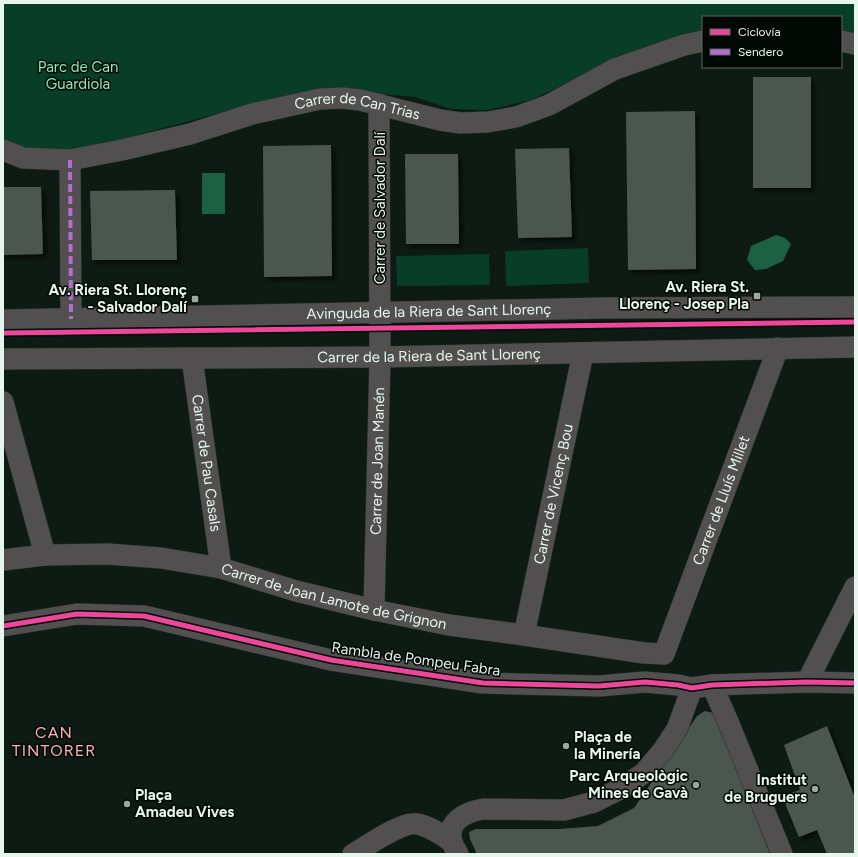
<svg xmlns="http://www.w3.org/2000/svg" width="858" height="857" font-family="Figtree,sans-serif">
<style>
.green{fill:#083d28}
.water{fill:#1c6144}
.building{fill:#4c5651;filter:url(#shadow)}
.lines{fill:none;stroke-linecap:round;stroke-linejoin:round}
.street-casing{stroke:#29332e;stroke-width:22}
.street{stroke:#514f4f;stroke-width:21}
.quiet{stroke:#b36fd0;stroke-width:4;stroke-dasharray:8 4;stroke-linecap:butt}
.cycleway-casing{stroke:#020804;stroke-width:8}
.cycleway{stroke:#ed469a;stroke-width:5}
.poi-dot{fill:#9aa8a1;stroke:#020804;stroke-width:1.5}
.labels{text-anchor:middle;stroke-width:3;stroke-linejoin:round;paint-order:stroke}
.park-label{font-size:15px;fill:#87ecbb;stroke:#020804}
.street-label{font-size:15px;fill:#e6f5ed;stroke:#020804}
.poi-label{font-size:15px;font-weight:bold;fill:#e6f5ed;stroke:#020804;text-anchor:end}
.neighbourhood-label{font-size:16px;letter-spacing:1px;fill:#f8b4b8;stroke:#020804}
</style>
<defs>
<filter id="shadow"><feDropShadow dx="3.5" dy="3.5" stdDeviation="2" flood-color="#0009"/></filter>
</defs>
<rect width="100%" height="100%" fill="#0e1a14"/>
<g class="green">
<polygon points="3,3 855,3 855,35 841,31 841,17 703,17 703,33 611,63 531,100 488,110 451,109 415,97 331,90 252,104 76,152 23,151 3,143"/>
<polygon points="588,248 589,283 506,286 505,251"/>
<polygon points="489,254 490,285 397,286 396,256"/>
</g>
<g class="water">
<rect x="202" y="173" width="23" height="41"/>
<polygon points="776,235 785,238 791,244 783,261 766,269 755,270 747,260 751,246"/>
</g>
<g class="building">
<rect x="753" y="77" width="58" height="111"/>
<polygon points="695,111 696,269 628,270 626,112"/>
<polygon points="331,145 332,276 264,277 263,146"/>
<polygon points="569,148 572,237 518,238 515,149"/>
<polygon points="405,154 458,154 459,244 406,244"/>
<polygon points="3,187 41,187 43,254 3,255"/>
<polygon points="175,190 177,260 92,260 90,191"/>
<polygon points="705,711 714,713 770,854 477,854 470,839 469,832 476,829 560,829 598,826 634,808 697,716"/>
<polygon points="827,726 855,798 855,854 827,854 817,830 799,837 782,796 800,790 784,745"/>
</g>
<g class="lines">
<g class="street-casing">
<g id="street">
<polyline points="841,41 855,44"/>
<path id="s1" d="M 3,150 L 23,158 L 70,160 L 122,150 L 190,134 L 252,114 L 320,99 L 343,98 L 360,100 L 440,120 L 461,123 L 488,122 L 516,117 L 549,105 L 615,69 L 684,45 L 703,41"/>
<polyline points="70,160 71,319"/>
<path id="s2" d="M 3,320 L 603,308 L 855,307"/>
<path id="s3" d="M 192,358 L 221,568"/>
<path id="s4" d="M 3,359 L 380,357 L 855,347"/>
<polyline points="3,402 45,555"/>
<path id="s5" d="M 3,560 L 45,555 L 108,554 L 161,558 L 221,568 L 296,591 L 374,610 L 449,625 L 524,635 L 644,653 L 664,654"/>
<path id="s6" d="M 374,610 L 380,357 L 379,104"/>
<polyline points="3,626 77,614 144,616 331,660 483,683 599,686 645,682 678,685 692,688 712,685 807,682 855,683"/>
<path id="s7" d="M 524,635 L 583,353"/>
<path id="s8" d="M 664,654 L 778,348"/>
<polyline points="807,682 855,587"/>
<polyline points="712,685 729,724 782,854"/>
<path d="M 353,854 C 367,846 402,821 417,824 C 430,826 442,835 452,842"/>
<path d="M 458,854 C 456,850 453,846 452,842 C 446,821 466,812 483,809 L 564,810 L 594,802 L 620,789 L 644,773 L 664,749 L 677,729 L 692,688"/>
</g>
</g>
<use href="#street" class="street"/>
<polyline class="quiet" points="70,160 71,319"/>
<g class="cycleway-casing">
<g id="cycleway">
<polyline points="3,333 855,322"/>
<polyline points="3,626 77,614 144,616 331,660 483,683 599,686 645,682 678,685 692,688 712,685 807,682 855,683"/>
</g>
</g>
<use href="#cycleway" class="cycleway"/>
</g>
<g class="poi-dot">
<rect x="753" y="292" width="8" height="8" rx="2"/>
<rect x="191" y="295" width="8" height="8" rx="2"/>
<circle cx="566" cy="746" r="4"/>
<circle cx="696" cy="785" r="4"/>
<circle cx="815" cy="789" r="4"/>
<circle cx="127" cy="804" r="4"/>
</g>
<g class="labels">
<g class="park-label">
<text x="78" y="72">Parc de Can<tspan x="78" dy="17">Guardiola</tspan></text>
</g>
<g class="street-label">
<text dy="5" stroke="none"><textPath href="#s1" startOffset="364">Carrer de Can Trias</textPath></text>
<text transform="translate(380 208) rotate(-90)" y="5">Carrer de Salvador Dalí</text>
<text dy="5" stroke="none"><textPath href="#s2" startOffset="426">Avinguda de la Riera de Sant Llorenç</textPath></text>
<text dy="5" stroke="none"><textPath href="#s4" startOffset="426">Carrer de la Riera de Sant Llorenç</textPath></text>
<text dy="5" stroke="none"><textPath href="#s6" startOffset="149">Carrer de Joan Manén</textPath></text>
<text dy="5" stroke="none"><textPath href="#s3" startOffset="106">Carrer de Pau Casals</textPath></text>
<text dy="5" stroke="none"><textPath href="#s7" startOffset="144">Carrer de Vicenç Bou</textPath></text>
<text dy="5" stroke="none"><textPath href="#s8" startOffset="164">Carrer de Lluís Millet</textPath></text>
<text dy="5" stroke="none"><textPath href="#s5" startOffset="336">Carrer de Joan Lamote de Grignon</textPath></text>
<text transform="translate(416 659) rotate(8)" y="5">Rambla de Pompeu Fabra</text>
</g>
<g class="poi-label">
<text x="749" y="292">Av. Riera St.<tspan x="749" dy="17">Llorenç - Josep Pla</tspan></text>
<text x="187" y="295">Av. Riera St. Llorenç<tspan x="187" dy="17">- Salvador Dalí</tspan></text>
<text x="574" y="742" text-anchor="start">Plaça de<tspan x="574" dy="17">la Minería</tspan></text>
<text x="688" y="781">Parc Arqueològic<tspan x="688" dy="17">Mines de Gavà</tspan></text>
<text x="807" y="785">Institut<tspan x="807" dy="17">de Bruguers</tspan></text>
<text x="135" y="800" text-anchor="start">Plaça<tspan x="135" dy="17">Amadeu Vives</tspan></text>
</g>
<g class="neighbourhood-label">
<text x="54" y="738">CAN<tspan x="54" dy="18">TINTORER</tspan></text>
</g>
</g>
<rect width="858" height="857" fill="none" stroke="#e6f5ed" stroke-width="8"/>
<rect x="702" y="16" width="140" height="52" fill="#020804" stroke="#5d6761"/>
<rect x="710" y="29" width="20" height="6" fill="#ed469a" stroke="#5d6761"/>
<text x="738" y="36" font-size="12" fill="#e6f5ed">Ciclovía</text>
<rect x="710" y="49" width="20" height="6" fill="#b36fd0" stroke="#5d6761"/>
<text x="738" y="56" font-size="12" fill="#e6f5ed">Sendero</text>
</svg>
